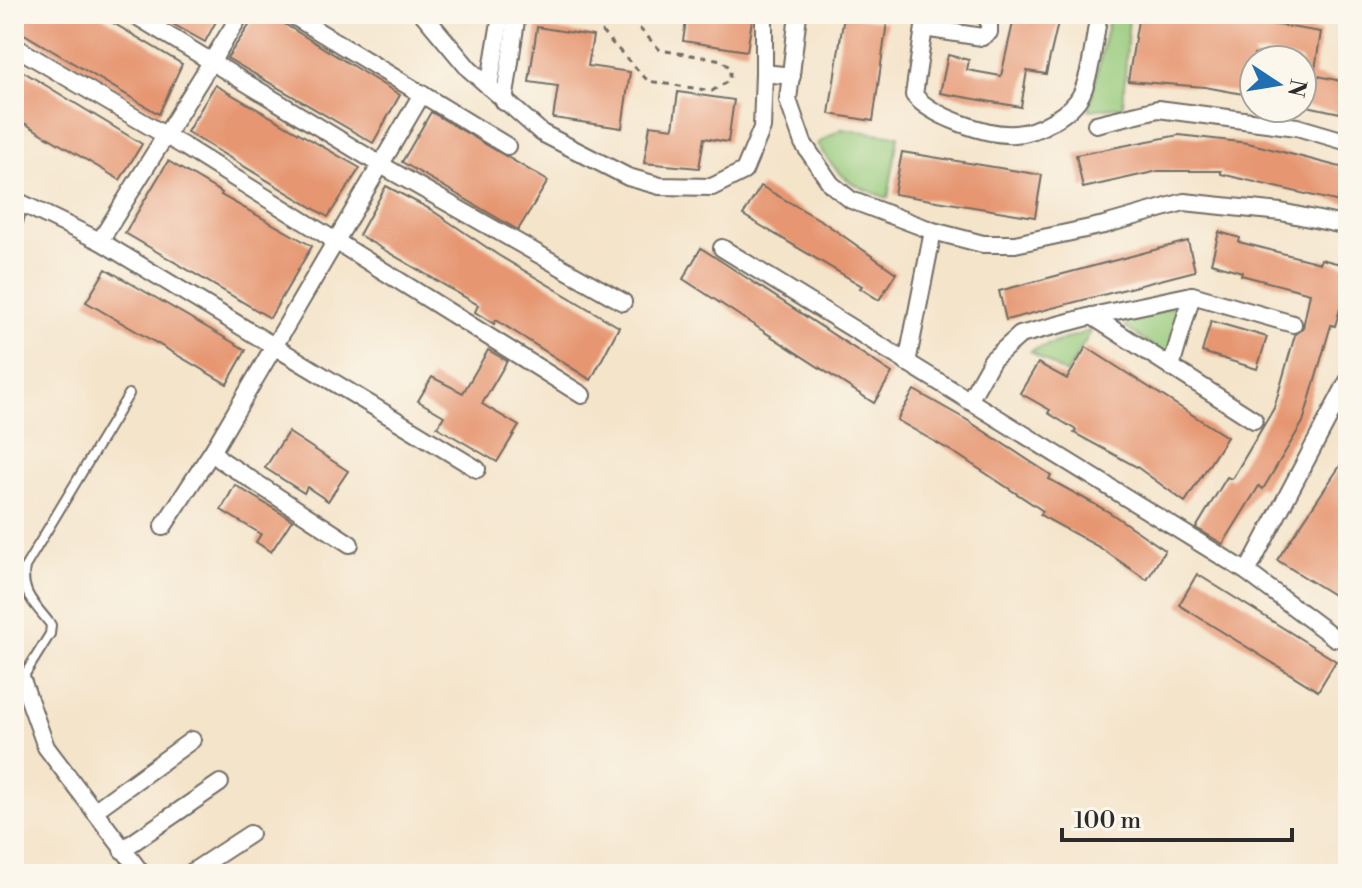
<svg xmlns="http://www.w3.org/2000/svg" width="1362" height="888" font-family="'Libre Bodoni',serif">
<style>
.green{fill:#95c979;stroke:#607a52;stroke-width:2}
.building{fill:#e69772}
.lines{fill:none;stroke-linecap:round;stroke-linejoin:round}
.service-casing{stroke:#716c63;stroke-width:12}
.minor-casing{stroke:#716c63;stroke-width:20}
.path{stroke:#716c63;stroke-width:3;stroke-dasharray:6 6;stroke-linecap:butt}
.service{stroke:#fff;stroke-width:8}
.minor{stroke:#fff;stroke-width:16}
</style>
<rect width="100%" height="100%" fill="#fbf7ec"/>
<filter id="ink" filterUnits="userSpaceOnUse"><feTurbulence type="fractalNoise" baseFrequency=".0125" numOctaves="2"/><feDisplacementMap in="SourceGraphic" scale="16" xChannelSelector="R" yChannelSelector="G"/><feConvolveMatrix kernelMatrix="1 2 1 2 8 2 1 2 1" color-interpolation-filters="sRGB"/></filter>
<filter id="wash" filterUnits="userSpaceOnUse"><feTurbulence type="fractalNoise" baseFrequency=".006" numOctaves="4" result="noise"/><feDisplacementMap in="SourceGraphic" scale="32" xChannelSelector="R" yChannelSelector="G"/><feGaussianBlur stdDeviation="1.8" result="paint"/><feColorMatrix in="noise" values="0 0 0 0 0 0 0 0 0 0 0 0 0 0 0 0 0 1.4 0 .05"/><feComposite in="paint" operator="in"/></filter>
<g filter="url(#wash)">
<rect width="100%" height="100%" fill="#f4e4ca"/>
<g class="green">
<polygon points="1110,14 1129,14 1123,106 1089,110"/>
<path d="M 841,129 L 898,136 L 888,198 C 849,185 840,178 817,144 Z"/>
<polygon points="1178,305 1185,307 1170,352 1165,354 1126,328 1125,321"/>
<polygon points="1092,330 1066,374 1030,351"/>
</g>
<g id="blocks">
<g class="building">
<polygon points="14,14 98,14 182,64 159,114 14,28"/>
<polygon points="155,14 220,14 205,42"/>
<polygon points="257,14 268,14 400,95 373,143 227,58"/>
<polygon points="687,14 753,14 747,51 683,41"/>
<polygon points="1015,14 1060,14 1046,74 1027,71 1021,107 940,93 948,55 969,60 967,70 1001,76"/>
<polygon points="1139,14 1210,14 1321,32 1314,75 1345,82 1340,113 1302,105 1302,60 1265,53 1254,54 1254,96 1205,87 1128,81"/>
<polygon points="844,15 887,22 873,121 829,114"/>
<polygon points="537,27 593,36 588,66 630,72 622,128 553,118 558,86 529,82"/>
<polygon points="14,66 142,144 120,180 14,117"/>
<polygon points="215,85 360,168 328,217 187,132"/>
<polygon points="678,92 734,100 728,142 704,138 699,168 644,163 650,125 673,128"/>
<polygon points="431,112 548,181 518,230 402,162"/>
<polygon points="1179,135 1248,143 1348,169 1348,204 1221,174 1221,171 1158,171 1083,188 1076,155"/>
<polygon points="902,152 1042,175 1035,217 894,194"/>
<polygon points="168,161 222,193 221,195 312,246 270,318 125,233"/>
<polygon points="386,186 430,209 498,255 619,327 591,380 496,320 494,324 475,312 478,305 359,235"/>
<polygon points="761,186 822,221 896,273 879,300 860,288 862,286 743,215"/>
<polygon points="1219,232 1240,238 1239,242 1320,263 1321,259 1348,266 1345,292 1335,326 1331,325 1303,422 1263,489 1259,486 1223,544 1196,528 1227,477 1232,479 1274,408 1295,335 1303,328 1310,293 1241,275 1242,272 1211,263"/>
<polygon points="1188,241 1195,271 1006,320 999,291"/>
<polygon points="701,248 892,373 874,403 683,279"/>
<polygon points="106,269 246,350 227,384 86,302"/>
<polygon points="1211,321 1267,337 1257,369 1202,352"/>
<polygon points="1086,347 1227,437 1185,502 1137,467 1074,433 1076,430 1048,413 1050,410 1020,393 1038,363 1067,379"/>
<polygon points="488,350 507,361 482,404 519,426 497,462 437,427 444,416 418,401 432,377 463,393"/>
<polygon points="914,390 967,420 1051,475 1049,479 1109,512 1165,550 1147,580 1099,547 1040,515 1043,511 958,455 897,420"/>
<polygon points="288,432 348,471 328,501 307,487 304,493 265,468"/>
<polygon points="1348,454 1348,604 1277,560"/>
<polygon points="235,485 292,520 271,552 256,542 261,534 221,510"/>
<polygon points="1197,574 1336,661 1318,691 1179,605"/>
</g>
</g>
</g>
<g filter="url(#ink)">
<use href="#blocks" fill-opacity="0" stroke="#716c63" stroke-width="2"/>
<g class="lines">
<g class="service-casing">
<path id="service" d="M 22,679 L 50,634 L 51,625 C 36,605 20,594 25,567 L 129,394"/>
</g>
<g class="minor-casing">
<g id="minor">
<polyline points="133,14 381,165 623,302"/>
<polyline points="290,14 507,146"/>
<polyline points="423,14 469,69 542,133 628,177 660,186 712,187 744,171 762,128 764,73 792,76"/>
<polyline points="798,14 788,100 803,143 831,184 851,200 933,231 983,244 1015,244 1104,225 1184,202 1281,212 1348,226"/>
<path d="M 926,14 L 914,95 C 931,116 987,136 1015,134 C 1037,133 1073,113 1082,93 C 1092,70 1094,39 1099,14"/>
<polyline points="924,28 982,37 989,32 989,17 979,14"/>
<polyline points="14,46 185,147 582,395"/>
<polyline points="764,73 764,14"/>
<polyline points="489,87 500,22 496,14"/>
<polyline points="504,102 517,14"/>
<polyline points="1096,124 1158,109 1297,127 1348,142"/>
<polyline points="19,202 100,241 477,469"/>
<polyline points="14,222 19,202"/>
<polyline points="100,241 241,14"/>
<polyline points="722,248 1247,572 1335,638 1348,639"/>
<polyline points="1092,316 1254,420"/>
<polyline points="907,363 933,231"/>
<polyline points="1171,367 1192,295"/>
<polyline points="969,401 992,360 1020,335 1092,316 1192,295 1293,324"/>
<polyline points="163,527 215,447"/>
<polyline points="350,544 221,460 215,454 215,447 422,94"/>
<polyline points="1247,572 1348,381"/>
<polyline points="14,671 21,677 46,747 142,874"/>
<polyline points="94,811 192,740"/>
<polyline points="122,850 220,783"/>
<polyline points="189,874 250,834"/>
</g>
</g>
<polyline class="path" points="585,14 648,81 712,91 730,80 730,68 722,60 660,50 626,14"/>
<use href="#service" class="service"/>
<use href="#minor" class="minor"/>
</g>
</g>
<rect width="1362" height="888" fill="none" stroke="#fbf7ec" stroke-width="48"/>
<g transform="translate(1278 84) rotate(102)"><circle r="38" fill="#fbf7ec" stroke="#a8a59f" stroke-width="2"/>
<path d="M0-6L14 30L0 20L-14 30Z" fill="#1f6fb2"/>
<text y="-12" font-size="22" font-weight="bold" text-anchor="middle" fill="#2b2b2b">N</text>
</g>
<path d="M1062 828v12h230v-12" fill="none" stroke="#2b2b2b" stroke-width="4"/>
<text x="1074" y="828" font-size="24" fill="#2b2b2b" stroke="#fbf7ec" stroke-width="6" paint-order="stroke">100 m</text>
</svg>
